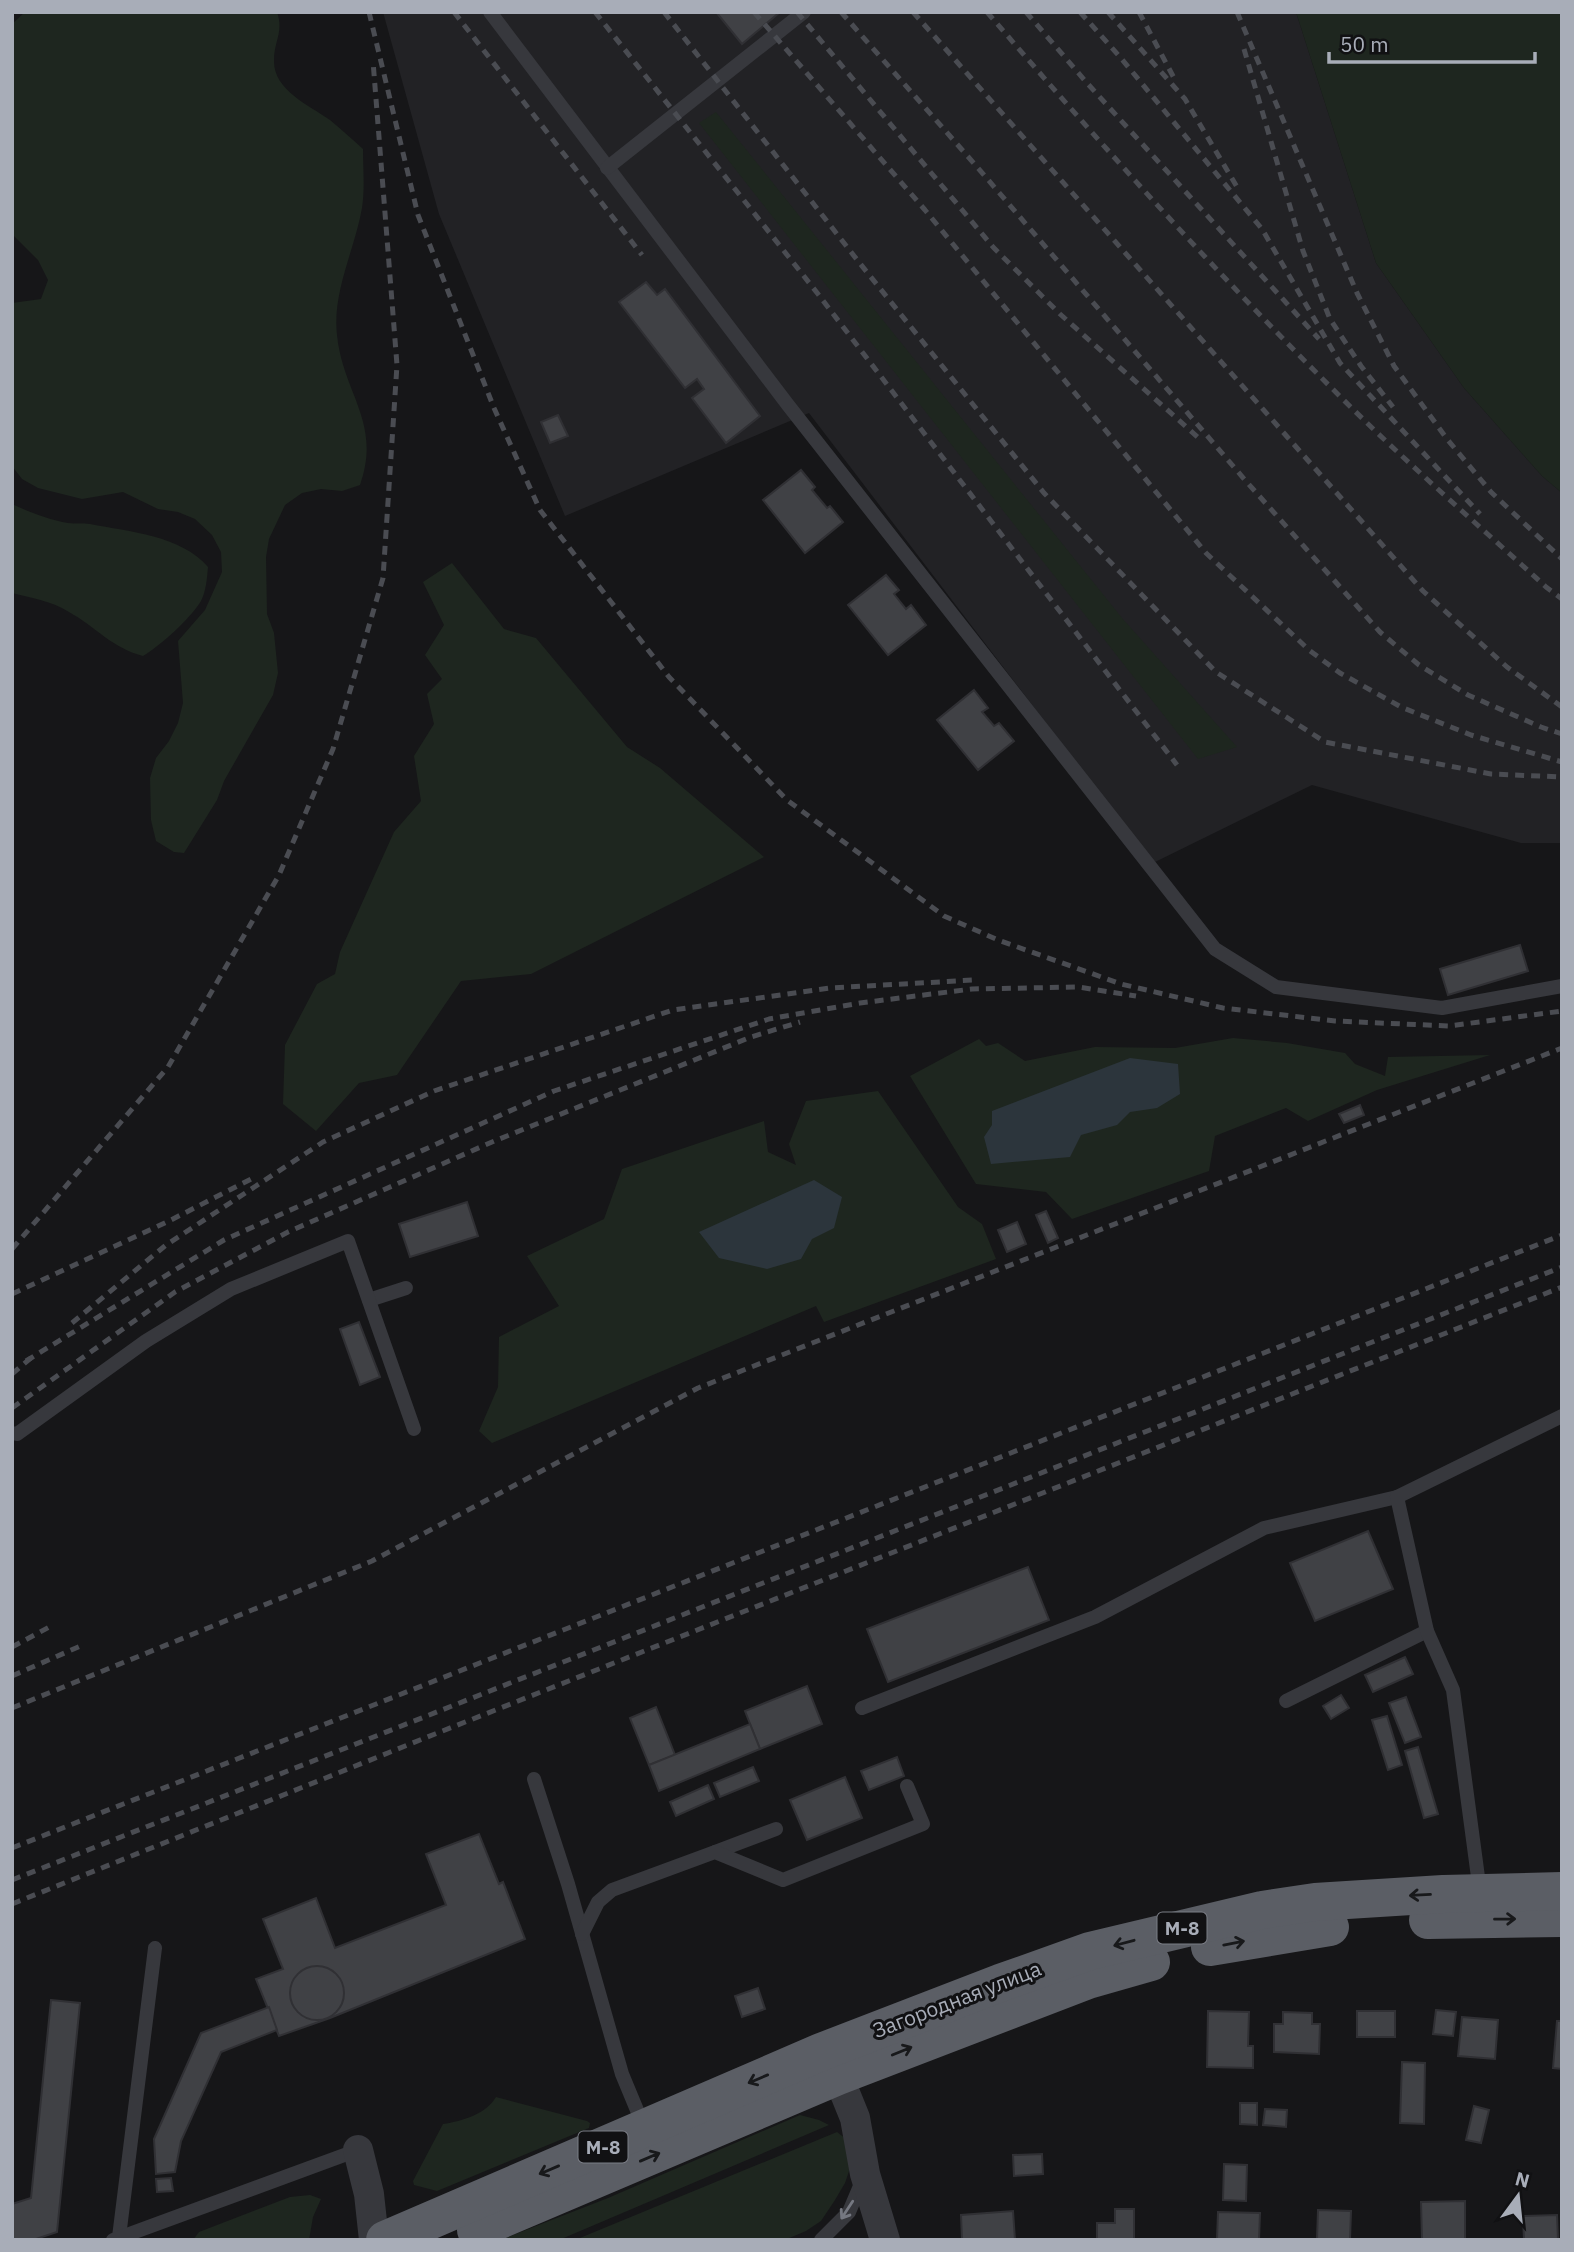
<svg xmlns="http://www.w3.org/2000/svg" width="1574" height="2252" font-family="'IBM Plex Sans',sans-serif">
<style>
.built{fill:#222225}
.green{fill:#1e261f}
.water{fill:#2c353c}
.building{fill:#404145;stroke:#303034;stroke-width:2}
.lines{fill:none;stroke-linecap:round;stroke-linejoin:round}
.service{stroke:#37383d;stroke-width:14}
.minor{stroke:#37383d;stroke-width:30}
.trunk{stroke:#5b5e65;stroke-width:38}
.rail{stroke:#4a4c52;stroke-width:5;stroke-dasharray:9 7;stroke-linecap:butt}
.oneway{stroke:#18191b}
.oneway2{stroke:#757881}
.labels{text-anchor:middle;stroke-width:6;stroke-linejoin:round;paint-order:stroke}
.shield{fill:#111113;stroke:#7b7e86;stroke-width:2}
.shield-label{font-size:19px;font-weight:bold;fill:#a8adb8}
.street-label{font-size:21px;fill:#a8adb8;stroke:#111113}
</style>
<rect width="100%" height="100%" fill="#161618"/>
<polygon class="built" points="383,12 1296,12 1376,263 1464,388 1542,476 1562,493 1562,843 1521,843 1312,785 1153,863 809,413 565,516 439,214"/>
<g class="green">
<path d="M 25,12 L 277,12 C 284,32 274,41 274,60 C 273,90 309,105 330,120 C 341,129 352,139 363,149 C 363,168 365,189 362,208 C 355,249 332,292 337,335 C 343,394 382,422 360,485 L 342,491 L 321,489 L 302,493 L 285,505 L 269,539 L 266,557 L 267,614 L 274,633 L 278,673 L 273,695 L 224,781 L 217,800 L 184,853 L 174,852 L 156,841 L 151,820 L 150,778 L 156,758 L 169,741 L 178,723 L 183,703 L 178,641 L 205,610 L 222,572 L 221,552 L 212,535 L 195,519 L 178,512 L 158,509 L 123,492 L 82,499 L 38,488 L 22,479 L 12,466 L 12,303 L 41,299 L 48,280 L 38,260 L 12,234 L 12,24 Z"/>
<polygon points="1296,12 1562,12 1562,493 1542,476 1464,388 1376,263"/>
<polygon points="716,112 1122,618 1237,747 1198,759 699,123"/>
<path d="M 12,504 C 29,512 50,520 68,523 C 75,524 83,523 90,524 C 130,532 180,535 208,567 C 207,579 206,591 201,601 C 191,618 160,646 143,656 C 112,648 96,627 69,612 C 52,601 31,598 12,593 Z"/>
<polygon points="452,563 504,629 536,638 627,747 660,768 764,857 531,974 461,981 397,1075 359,1083 316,1131 283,1104 285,1045 317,984 335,974 340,952 394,832 421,801 414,756 434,724 427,694 442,679 425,655 444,625 423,582"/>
<polygon points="1233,1038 1287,1043 1345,1053 1355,1064 1385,1076 1388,1057 1490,1055 1377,1090 1308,1121 1286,1108 1215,1136 1209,1171 1072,1219 1046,1192 976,1184 910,1076 979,1039 986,1046 998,1043 1025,1061 1095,1047 1175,1048"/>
<polygon points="878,1091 958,1207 982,1224 996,1259 824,1322 816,1306 492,1443 479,1431 498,1387 499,1337 559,1306 527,1256 604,1219 622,1169 764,1121 768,1152 796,1165 789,1144 806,1101"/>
<path d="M 496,2097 L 587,2121 L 590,2123 L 589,2128 L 437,2191 L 414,2185 L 413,2181 L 443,2124 C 463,2121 486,2114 496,2097 Z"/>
<polygon points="800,2115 819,2120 829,2125 559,2240 500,2240 608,2198"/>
<polygon points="837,2132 846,2139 851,2165 845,2183 835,2200 821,2221 806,2231 787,2239 575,2240"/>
<polygon points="310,2195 321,2199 313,2217 309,2240 193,2240 199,2232 290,2197"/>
</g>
<g class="water">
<polygon points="1130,1058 1178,1064 1180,1094 1157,1108 1130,1112 1117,1125 1081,1135 1070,1157 991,1164 984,1137 992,1125 992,1111"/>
<polygon points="814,1180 842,1197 834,1228 812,1239 801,1259 767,1269 719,1258 699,1232"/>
</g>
<g class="building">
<polygon points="716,12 780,12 742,44"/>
<polygon points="646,282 657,295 665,289 760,416 726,443 692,398 704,389 697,379 685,388 619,302"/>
<polygon points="558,415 568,436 550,443 541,422"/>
<polygon points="801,470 815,487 812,490 827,508 830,506 843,522 805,553 763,500"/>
<polygon points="886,575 899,590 894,594 906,609 911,605 926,625 888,655 848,605"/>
<polygon points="974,690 988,708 982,712 994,726 999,723 1014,741 978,770 937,720"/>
<polygon points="1520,945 1528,971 1448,995 1440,969"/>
<polygon points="1360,1105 1364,1115 1344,1123 1339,1114"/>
<polygon points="467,1202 478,1236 410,1257 399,1224"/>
<polygon points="1046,1211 1058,1238 1048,1243 1036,1215"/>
<polygon points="1017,1222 1026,1244 1007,1252 998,1230"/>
<polygon points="359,1322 380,1377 360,1385 340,1329"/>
<polygon points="1368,1531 1393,1589 1315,1621 1290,1563"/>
<polygon points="1028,1567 1049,1620 888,1682 867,1629"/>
<polygon points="1405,1657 1413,1674 1373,1692 1365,1675"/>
<polygon points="807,1686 822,1724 760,1749 745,1711"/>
<polygon points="1341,1695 1349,1708 1331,1719 1323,1706"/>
<polygon points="1406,1697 1421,1737 1405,1743 1389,1703"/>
<polygon points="656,1707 675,1755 649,1765 630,1718"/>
<polygon points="1387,1716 1402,1765 1388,1770 1372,1720"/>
<polygon points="750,1724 760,1749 659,1791 649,1765"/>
<polygon points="1418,1747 1438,1814 1424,1818 1405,1751"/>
<polygon points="897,1757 904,1776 869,1790 861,1771"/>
<polygon points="753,1767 759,1781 720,1797 714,1783"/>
<polygon points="845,1777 862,1818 807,1840 790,1800"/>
<polygon points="708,1785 714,1799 676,1816 670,1802"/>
<polygon points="479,1834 499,1884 503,1882 525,1939 330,2018 279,2036 256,1979 283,1969 263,1919 316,1898 335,1948 446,1905 426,1854"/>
<circle cx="317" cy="1993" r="27"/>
<polygon points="758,1988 765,2009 742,2017 735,1996"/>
<polygon points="51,2000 80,2003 57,2232 33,2240 12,2240 12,2204 31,2198"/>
<polygon points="269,2007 277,2030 221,2052 181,2141 175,2172 156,2174 154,2139 201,2033"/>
<polygon points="1436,2010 1456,2012 1453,2036 1433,2034"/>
<polygon points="1208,2011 1249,2012 1248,2046 1253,2046 1253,2068 1207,2067"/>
<rect x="1357" y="2011" width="38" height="26"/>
<polygon points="1283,2012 1312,2013 1312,2024 1320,2024 1319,2054 1274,2052 1274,2024 1283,2024"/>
<polygon points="1462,2017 1498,2020 1495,2059 1458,2056"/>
<polygon points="1557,2021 1562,2021 1562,2069 1553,2068"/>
<polygon points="1402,2062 1425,2063 1424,2124 1400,2123"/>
<polygon points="1240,2103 1257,2103 1257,2125 1240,2124"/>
<polygon points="1474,2106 1489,2110 1481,2143 1466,2140"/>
<polygon points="1265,2109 1287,2110 1286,2127 1263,2125"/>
<polygon points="1042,2154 1043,2174 1014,2176 1013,2155"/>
<polygon points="1224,2164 1247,2165 1246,2201 1223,2200"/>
<polygon points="171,2178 173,2191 157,2192 156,2179"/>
<polygon points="1465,2201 1465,2240 1422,2240 1421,2202"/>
<polygon points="1115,2209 1134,2209 1134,2240 1097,2240 1097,2223 1115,2223"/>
<polygon points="1318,2210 1351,2211 1350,2240 1317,2240"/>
<polygon points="1013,2211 1015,2240 962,2240 961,2215"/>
<polygon points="1218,2212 1260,2213 1259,2240 1217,2240"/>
<polygon points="1557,2215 1558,2240 1524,2240 1523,2216"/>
</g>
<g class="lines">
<g class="service">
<polyline points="490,12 788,405 1215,949 1276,987 1442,1008 1562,986"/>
<polyline points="607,168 804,12"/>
<polyline points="369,1300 406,1288"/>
<polyline points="12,1433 17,1434 146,1341 231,1289 348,1241 414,1429"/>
<polyline points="1286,1701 1427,1631"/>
<polyline points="862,1708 1095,1617 1264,1528 1397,1497"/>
<polyline points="534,1779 568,1884 622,2074 644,2127"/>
<polyline points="715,1852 776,1829"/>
<polyline points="1480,1892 1453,1690 1427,1631 1397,1497 1562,1416"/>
<polyline points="582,1934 598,1902 612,1890 715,1852 783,1880 923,1824 907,1786"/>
<polyline points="119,2237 155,1948"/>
<polyline points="113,2240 358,2150"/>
<polyline points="821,2240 849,2212 863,2179"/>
</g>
<g class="minor">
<polyline points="838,2076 855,2118 865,2174 885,2240"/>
<polyline points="358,2150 369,2194 374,2240"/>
</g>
<g class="trunk">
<polyline points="1428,1920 1562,1918"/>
<polyline points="1210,1947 1330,1927"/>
<polyline points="476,2230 838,2076 1088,1980 1151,1962"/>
<polyline points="385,2240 821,2052 1000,1983 1090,1951 1262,1910 1315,1902 1443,1894 1562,1891"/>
</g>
<g class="rail">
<polyline points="369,12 418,215 494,408 540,510 669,677 787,800 944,916 998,940 1121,984 1223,1008 1335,1021 1449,1026 1562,1011"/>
<polyline points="454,12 642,255"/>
<polyline points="595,12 818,294 1177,765"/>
<polyline points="664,12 858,261 1044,493 1216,672 1325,742 1491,774 1562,777"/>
<polyline points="754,12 925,210 1206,553 1309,650 1340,673 1401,707 1471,735 1562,762"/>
<polyline points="797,12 993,247 1060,314 1201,440"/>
<polyline points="841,12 978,168 1245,480 1380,632 1419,665 1468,695 1541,727 1562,734"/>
<polyline points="913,12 1423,591 1507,667 1562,707"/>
<path d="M 987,12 C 1108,153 1233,292 1366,422 C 1424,478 1486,532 1546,587 L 1562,599"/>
<polyline points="1026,12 1087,83 1319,339"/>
<polyline points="1080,12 1120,57 1262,229 1340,363 1480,514"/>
<polyline points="1108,12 1185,99 1237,187"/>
<polyline points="1139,12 1174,78"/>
<polyline points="1237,12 1357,293 1394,366 1447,439 1491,492 1562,559"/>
<polyline points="1244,49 1303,251 1330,319 1361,366 1393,407"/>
<polyline points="12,1249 168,1067 279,875 333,749 383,578 397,365 373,61"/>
<polyline points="12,1294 169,1221 255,1177"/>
<polyline points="72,1323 166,1245 323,1142 434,1091 673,1010 830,988 974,980"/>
<polyline points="26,1361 224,1240 554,1091 769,1019 860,1003 972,989 1078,987 1136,996"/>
<polyline points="12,1374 32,1357"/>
<polyline points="12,1408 175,1292 288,1232 492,1142 751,1037 800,1022"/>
<polyline points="12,1647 53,1625"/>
<polyline points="12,1676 85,1644"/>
<polyline points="12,1708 372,1561 698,1388 1562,1048"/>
<polyline points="12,1848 1562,1235"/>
<polyline points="12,1880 1562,1267"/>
<polyline points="12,1904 435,1734 1562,1287"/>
</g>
</g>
<defs><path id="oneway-shaft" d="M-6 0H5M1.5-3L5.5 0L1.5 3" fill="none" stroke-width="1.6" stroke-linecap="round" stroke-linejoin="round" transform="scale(1.75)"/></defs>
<g class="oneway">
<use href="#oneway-shaft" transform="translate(1420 1895) rotate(177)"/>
<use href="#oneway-shaft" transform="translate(1505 1919) rotate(-1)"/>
<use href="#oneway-shaft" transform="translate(1124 1943) rotate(165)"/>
<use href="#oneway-shaft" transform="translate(1234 1943) rotate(-11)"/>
<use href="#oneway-shaft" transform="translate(902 2051) rotate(-22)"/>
<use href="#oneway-shaft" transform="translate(758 2079) rotate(157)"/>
<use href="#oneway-shaft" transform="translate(650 2157) rotate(-23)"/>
<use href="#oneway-shaft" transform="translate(549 2170) rotate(157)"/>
</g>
<use class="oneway2" href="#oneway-shaft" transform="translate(847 2210) rotate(123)"/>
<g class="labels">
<g class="shield">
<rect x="1157.5" y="1912.5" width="49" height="31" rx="5"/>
<rect x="578.5" y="2131.5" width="49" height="31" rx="5"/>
</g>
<g class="shield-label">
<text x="1182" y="1935">М-8</text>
<text x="603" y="2154">М-8</text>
</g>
<g class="street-label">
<text transform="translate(957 2000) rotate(-21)" y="7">Загородная улица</text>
</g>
</g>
<rect width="1574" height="2252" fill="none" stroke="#a8adb8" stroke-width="28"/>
<g transform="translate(1518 2196) rotate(15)" stroke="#111113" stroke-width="5" paint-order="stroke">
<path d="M0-5L12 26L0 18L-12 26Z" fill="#a8adb8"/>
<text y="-10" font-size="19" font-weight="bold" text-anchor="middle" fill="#a8adb8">N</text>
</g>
<path d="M1329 52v10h206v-10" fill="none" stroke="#a8adb8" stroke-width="3.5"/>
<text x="1340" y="52" font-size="21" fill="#a8adb8" stroke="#111113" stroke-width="5" paint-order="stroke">50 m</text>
</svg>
